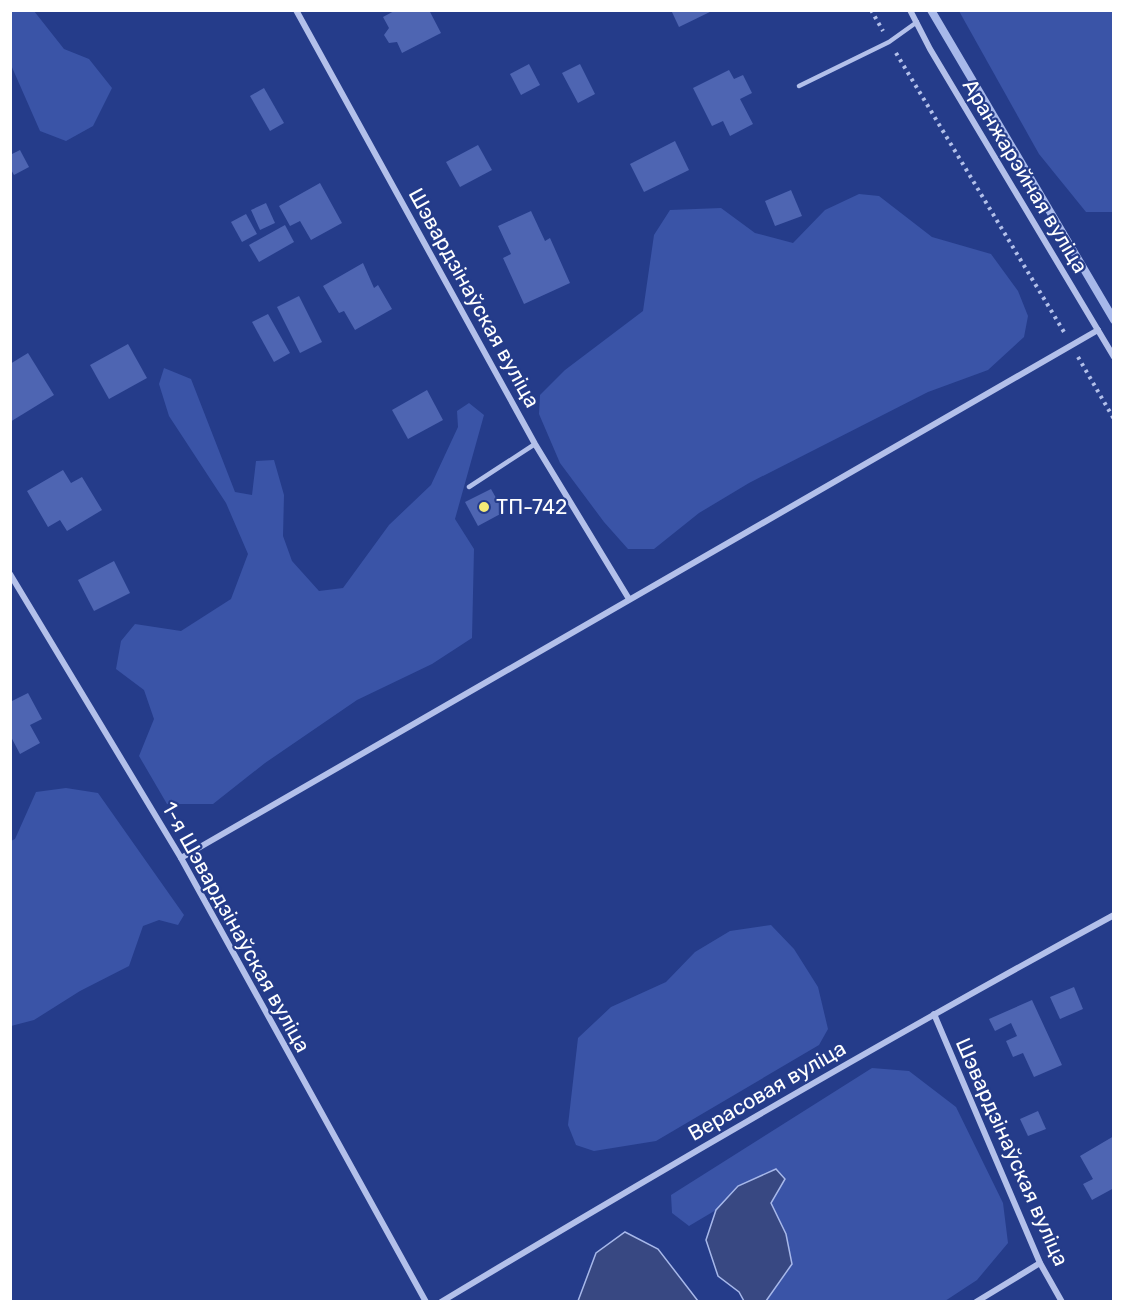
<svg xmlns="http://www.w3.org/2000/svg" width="1124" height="1312" font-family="Rubik,sans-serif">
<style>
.green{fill:#3a54a7}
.water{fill:#384882;stroke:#a7b8ea;stroke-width:1.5}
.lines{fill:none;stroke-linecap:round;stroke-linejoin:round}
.stream{stroke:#a7b8ea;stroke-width:8}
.building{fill:#4e65b2}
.path{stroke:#b3c0ea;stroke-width:4;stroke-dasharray:3 4.5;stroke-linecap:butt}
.service{stroke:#b3c0ea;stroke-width:4.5}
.minor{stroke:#b3c0ea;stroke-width:6}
.poi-dot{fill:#f3ea77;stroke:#253c8a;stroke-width:2}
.labels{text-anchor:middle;stroke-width:4.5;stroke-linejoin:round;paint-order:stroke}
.street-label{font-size:21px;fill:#fff;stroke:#253c8a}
.poi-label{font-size:21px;fill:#fff;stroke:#253c8a;text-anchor:start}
</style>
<rect width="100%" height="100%" fill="#253c8a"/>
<g class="green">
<polygon points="10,11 34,11 64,49 89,59 112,88 93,126 66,141 40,131 11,65"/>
<polygon points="959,11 1113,11 1113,212 1086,212 1039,154"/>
<polygon points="859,194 879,196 932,237 991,254 1018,291 1028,316 1024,337 988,370 928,392 749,483 699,513 654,549 628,549 604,522 560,463 539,414 540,395 565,370 643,311 654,235 670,210 721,208 755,233 793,243 825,210"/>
<polygon points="164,368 191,379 235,492 252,495 256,461 274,460 284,495 283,536 292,561 319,591 343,588 389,525 431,485 458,427 457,411 469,403 484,415 455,519 474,549 472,638 432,664 357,700 265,763 213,804 167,804 139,756 154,719 144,690 116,669 121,641 135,624 181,631 231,599 248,554 226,503 169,416 159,384"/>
<polygon points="66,788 98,793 184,915 178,925 159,920 143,926 129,966 80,991 34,1020 11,1026 11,841 15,839 36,792"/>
<polygon points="771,925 794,949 818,987 828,1029 819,1045 656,1141 594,1151 576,1145 568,1125 578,1038 611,1007 666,982 695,952 730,931"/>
<polygon points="872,1068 909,1071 956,1107 1003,1203 1008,1243 977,1280 945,1301 766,1301 792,1264 786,1234 771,1203 785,1179 776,1169 738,1186 716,1210 689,1226 672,1213 671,1195"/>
</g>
<g class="water">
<polygon points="776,1169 785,1179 771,1203 786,1234 792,1264 766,1301 744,1301 739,1292 718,1276 706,1240 716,1210 738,1186"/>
<polygon points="625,1232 658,1249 698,1301 578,1301 596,1253"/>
</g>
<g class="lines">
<polyline class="stream" points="931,10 1114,320"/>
</g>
<g class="building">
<polygon points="396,10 429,10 441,33 402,53 397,42 389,43 384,35 389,28 383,17"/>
<polygon points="671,10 714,10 679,27"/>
<polygon points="529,64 540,85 521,95 510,74"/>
<polygon points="580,64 595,94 578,103 562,73"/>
<polygon points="729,70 734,79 743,75 752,93 740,99 753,124 730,136 723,121 712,126 693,88"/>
<polygon points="264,88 284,123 270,131 250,96"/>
<polygon points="675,141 689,170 644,192 630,164"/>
<polygon points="478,145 492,170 460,187 446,162"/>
<polygon points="20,150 29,167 14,175 10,168 10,155"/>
<polygon points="320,183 342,223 311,240 300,221 290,226 279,206"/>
<polygon points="791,190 802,216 775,226 765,201"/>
<polygon points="266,203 275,223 260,230 251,210"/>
<polygon points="531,211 545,241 550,238 570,283 524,304 503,258 511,254 498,226"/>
<polygon points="246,214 257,234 242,242 231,222"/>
<polygon points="285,225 294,242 259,262 249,245"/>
<polygon points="363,263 374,288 378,285 392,309 355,330 344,311 339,313 323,286"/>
<polygon points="299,296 322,342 300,353 277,307"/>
<polygon points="268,314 290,353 274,362 252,322"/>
<polygon points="128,344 147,378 109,399 90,365"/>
<polygon points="28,353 54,395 10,422 10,364"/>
<polygon points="427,390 443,420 408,439 392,410"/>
<polygon points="63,470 71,483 82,477 102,510 67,531 60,520 48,527 27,491"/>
<polygon points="491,489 504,512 478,526 465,502"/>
<polygon points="114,561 130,593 94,611 78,580"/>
<polygon points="28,693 42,719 30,725 40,743 20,754 10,735 10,702"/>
<polygon points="1074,987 1083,1009 1060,1019 1050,997"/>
<polygon points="1032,1000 1062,1065 1034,1077 1023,1053 1013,1057 1006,1041 1017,1036 1011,1023 995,1031 989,1019"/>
<polygon points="1038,1111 1046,1129 1028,1136 1020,1119"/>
<polygon points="1114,1136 1114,1188 1092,1200 1083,1184 1093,1179 1080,1156"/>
</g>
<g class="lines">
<g class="path">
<polyline points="871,10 883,31"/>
<polyline points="896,53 1064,332"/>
<polyline points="1078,357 1114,419"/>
</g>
<g class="service">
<polyline points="799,86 889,42 917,22"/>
<polyline points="469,487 535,444"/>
</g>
<g class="minor">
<polyline points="296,10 535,444 629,599"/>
<polyline points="910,10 930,49 1114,357"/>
<polyline points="10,574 181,858 426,1302"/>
<polyline points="181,858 1098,330"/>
<polyline points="934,1014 1040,1263 1062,1302"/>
<path d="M 441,1302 C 663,1169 886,1039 1114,915"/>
<polyline points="976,1302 1040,1263"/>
</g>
</g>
<circle class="poi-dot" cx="484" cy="507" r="6"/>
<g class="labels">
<g class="street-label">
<text transform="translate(1025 176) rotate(59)" y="7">Аранжарэйная вуліца</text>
<text transform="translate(474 298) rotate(61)" y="7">Шэвардзінаўская вуліца</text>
<text transform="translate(236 927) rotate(61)" y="7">1-я Шэвардзінаўская вуліца</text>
<text transform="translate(767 1091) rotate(-30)" y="7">Верасовая вуліца</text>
<text transform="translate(1012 1152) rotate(66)" y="7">Шэвардзінаўская вуліца</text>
</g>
<g class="poi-label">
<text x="496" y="514">ТП-742</text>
</g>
</g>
<rect width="1124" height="1312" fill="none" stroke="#ffffff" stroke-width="24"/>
</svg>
